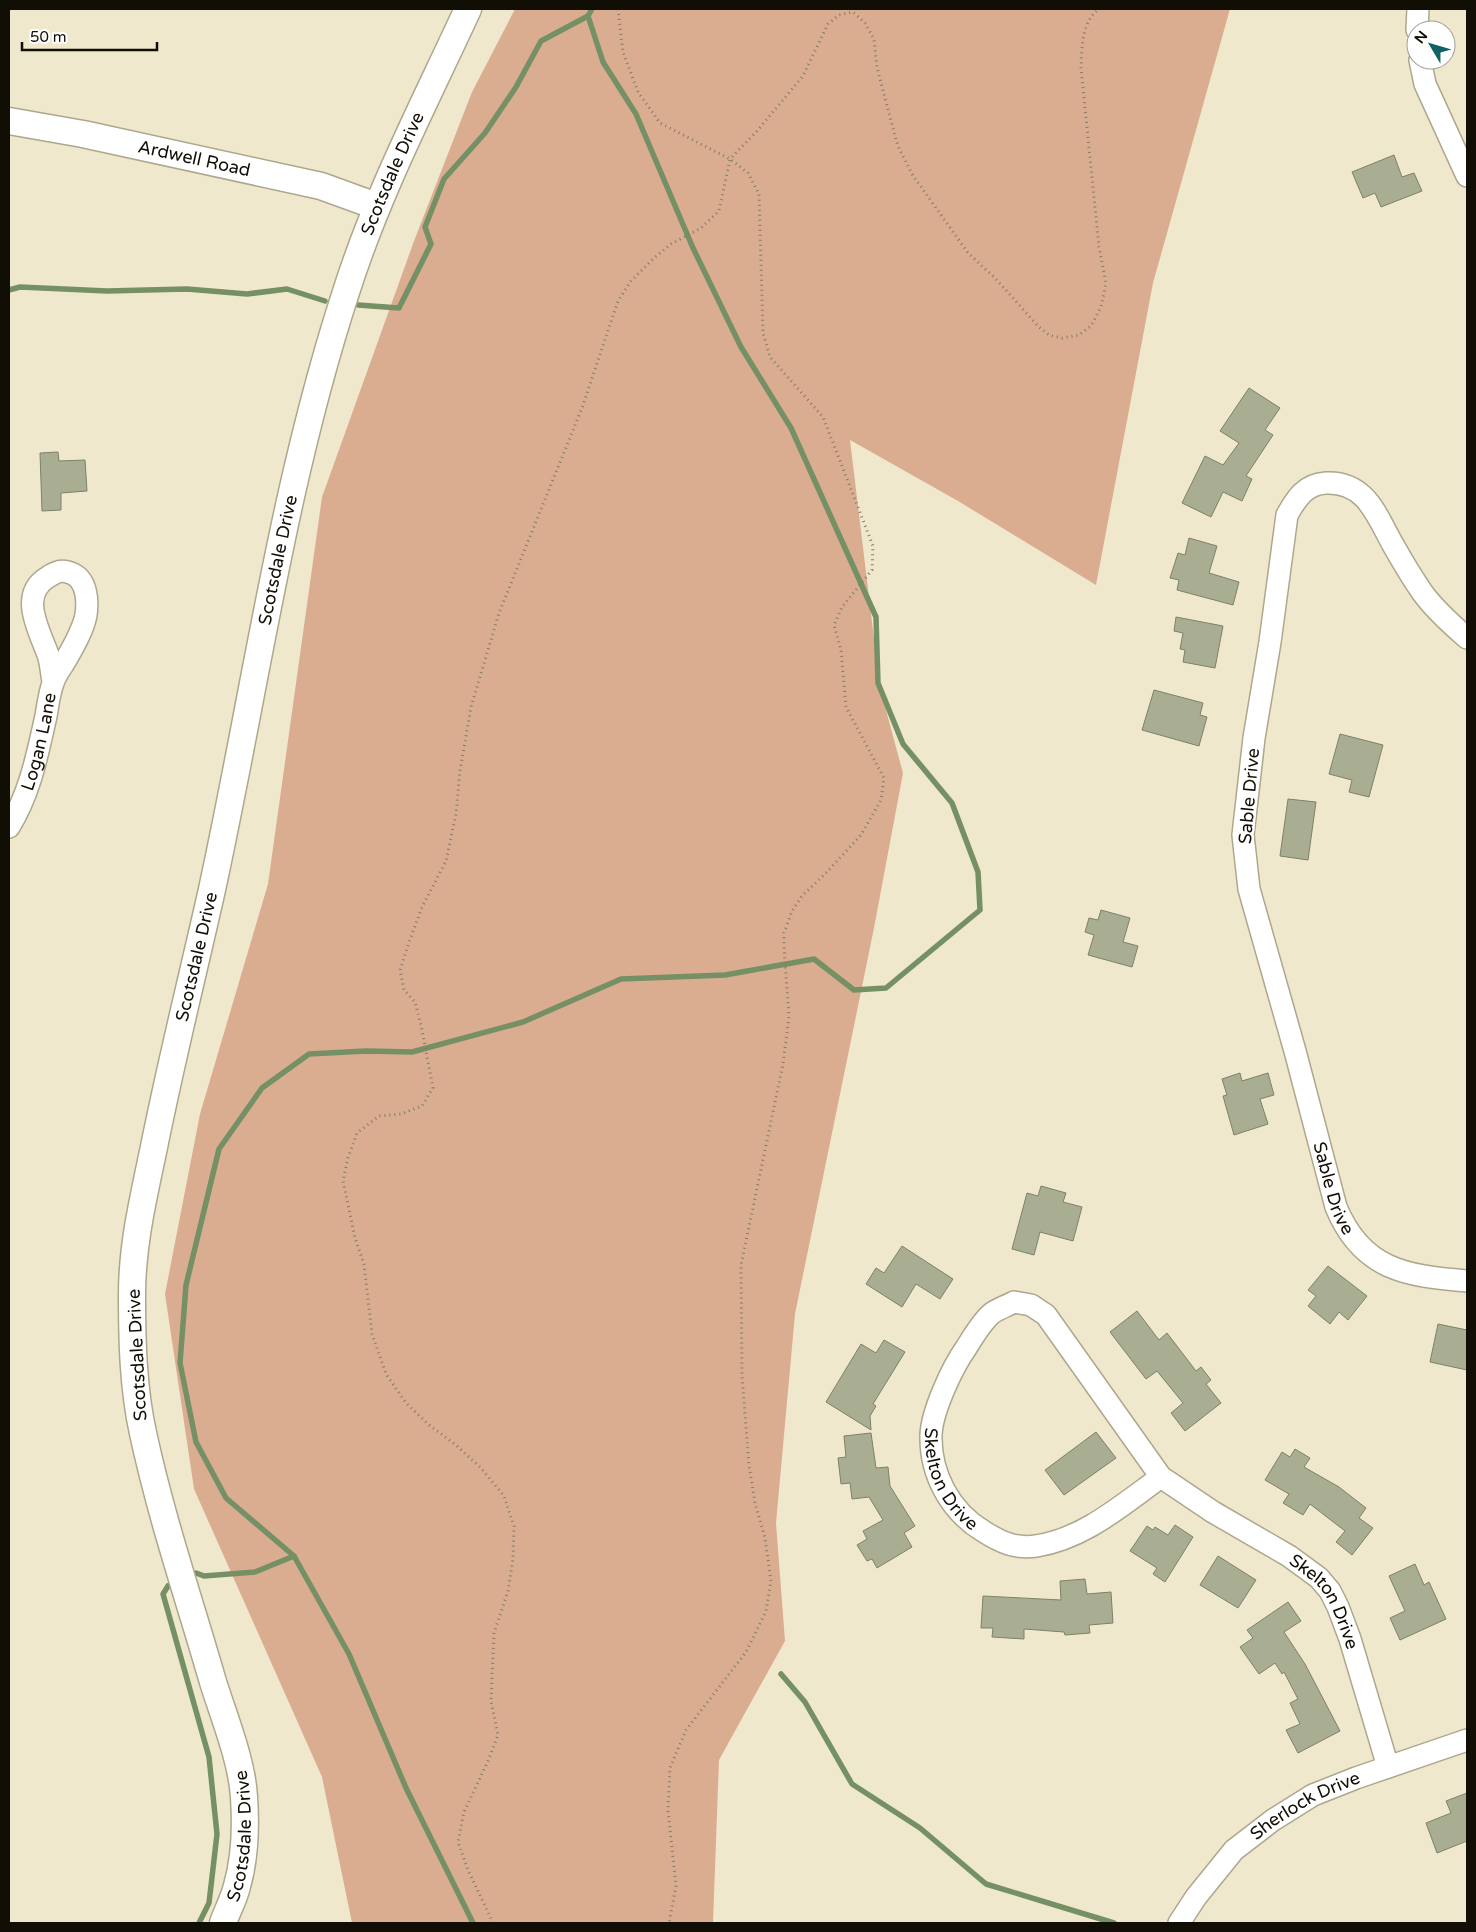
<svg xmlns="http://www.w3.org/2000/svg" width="1476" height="1932" font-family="'Varela Round',sans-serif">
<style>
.green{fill:#dbad90}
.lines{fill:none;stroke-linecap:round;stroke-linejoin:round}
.stream{stroke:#759065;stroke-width:5.5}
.building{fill:#a9ae93;stroke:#7c8168}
.minor-casing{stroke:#ada78d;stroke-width:24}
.tertiary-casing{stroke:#ada78d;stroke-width:29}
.path{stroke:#817c6a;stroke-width:3;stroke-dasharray:1 4;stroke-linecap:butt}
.minor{stroke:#fff;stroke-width:21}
.tertiary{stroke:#fff;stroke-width:26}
.labels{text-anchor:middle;stroke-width:4.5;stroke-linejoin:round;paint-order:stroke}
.street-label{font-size:18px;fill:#110e05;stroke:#fff}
</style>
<rect width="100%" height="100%" fill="#f0e8cd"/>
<polygon class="green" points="515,9 1230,9 1153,283 1096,585 958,501 850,440 880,688 903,773 874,928 795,1314 776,1523 785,1641 719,1760 713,1923 352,1923 322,1777 194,1489 165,1294 200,1114 268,884 322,497 414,241 472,92"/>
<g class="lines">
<g class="stream">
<polyline points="9,290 20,287 107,291 187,289 247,294 287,289 325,301"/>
<polyline points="358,305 399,308 431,244 425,227 444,179 485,133 516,87 541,41 588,16"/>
<polyline points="196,1573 204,1576 255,1572 294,1556"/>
<polyline points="168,1586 163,1594 209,1757 217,1834 209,1903 199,1923"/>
<polyline points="781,1674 805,1702 852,1784 920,1828 986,1884 1114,1923"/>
<polyline points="473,1923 406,1788 349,1654 294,1556 226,1498 196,1442 180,1363 186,1285 219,1149 262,1088 309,1054 366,1051 412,1052 523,1022 621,979 725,975 814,959 854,990 886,988 980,910 978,872 952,803 903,744 878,683 876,617 791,428 741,347 693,248 636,114 603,62 588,16 592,9"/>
</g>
</g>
<g class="building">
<polygon points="1394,155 1402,177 1414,173 1422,191 1381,207 1375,193 1363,198 1352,172"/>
<polygon points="1249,388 1280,408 1265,430 1273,435 1246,476 1252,479 1242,501 1223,492 1211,517 1182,503 1205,456 1223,465 1239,443 1220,431"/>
<polygon points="58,452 59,461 85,460 87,491 61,493 61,510 42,511 40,453"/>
<polygon points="1189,538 1217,546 1209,573 1239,582 1233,605 1177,590 1179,580 1170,578 1178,553 1185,555"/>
<polygon points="1176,617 1223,626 1215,668 1183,662 1185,650 1180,649 1183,633 1174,631"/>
<polygon points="1154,690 1203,703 1200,715 1207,717 1199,746 1142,730"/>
<polygon points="1340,734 1383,745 1369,797 1349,792 1352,780 1329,774"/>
<polygon points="1288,799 1316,802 1308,860 1280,856"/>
<polygon points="1101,910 1130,918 1123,942 1138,946 1132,967 1088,955 1094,935 1085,932 1089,918 1098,920"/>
<polygon points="1240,1073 1242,1081 1268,1073 1274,1095 1260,1099 1268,1124 1234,1135 1223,1096 1227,1095 1222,1079"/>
<polygon points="1041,1186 1066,1193 1063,1202 1082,1207 1073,1241 1040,1232 1034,1255 1012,1249 1027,1193 1038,1196"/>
<polygon points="902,1246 953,1279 940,1299 916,1284 902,1307 866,1284 876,1268 884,1273"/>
<polygon points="1328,1266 1367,1296 1348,1320 1339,1312 1330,1324 1308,1306 1316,1296 1308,1290"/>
<polygon points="1137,1311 1159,1340 1167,1333 1196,1371 1201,1367 1211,1380 1206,1384 1221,1403 1185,1431 1171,1413 1183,1403 1157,1371 1146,1379 1110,1332"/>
<polygon points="1438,1324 1467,1330 1467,1370 1430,1362"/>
<polygon points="884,1340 905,1352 873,1404 876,1406 870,1416 871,1430 826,1402 861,1344 876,1353"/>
<polygon points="1096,1432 1116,1458 1064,1495 1045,1470"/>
<polygon points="871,1433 876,1468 888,1467 890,1486 915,1526 904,1533 912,1547 877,1568 872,1559 867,1561 857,1545 867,1539 863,1531 883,1520 869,1497 852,1499 850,1483 841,1484 838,1458 846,1457 844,1436"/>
<polygon points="1295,1449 1310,1458 1304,1467 1339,1487 1366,1508 1359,1518 1373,1528 1352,1555 1336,1542 1345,1531 1310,1504 1303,1515 1283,1503 1289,1494 1265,1480 1282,1452 1290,1457"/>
<polygon points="1175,1525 1193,1537 1165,1582 1153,1574 1157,1568 1130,1551 1147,1526 1153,1530 1155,1527 1168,1535"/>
<polygon points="1218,1556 1256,1580 1238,1608 1200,1585"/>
<polygon points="1415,1564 1424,1585 1429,1582 1446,1619 1400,1640 1390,1618 1405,1611 1389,1576"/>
<polygon points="1085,1579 1087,1594 1111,1592 1113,1623 1089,1625 1090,1633 1065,1635 1064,1632 1024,1629 1024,1639 992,1637 993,1628 981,1628 983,1596 1061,1600 1060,1581"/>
<polygon points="1288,1602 1301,1621 1284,1632 1305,1664 1340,1731 1298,1753 1286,1730 1300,1724 1290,1703 1298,1699 1284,1672 1282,1674 1275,1663 1259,1674 1240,1647 1253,1638 1247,1630"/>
<polygon points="1467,1793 1467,1841 1437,1853 1426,1823 1451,1813 1446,1801"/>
</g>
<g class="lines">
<g class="minor-casing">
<g id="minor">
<polyline points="1417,30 1418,9"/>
<polyline points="1420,60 1425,84 1467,176"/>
<path id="s1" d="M 1467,638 C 1452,625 1434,609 1422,592 C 1411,576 1401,559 1392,543 C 1376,514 1365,481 1326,483 C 1305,484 1296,499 1287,515 L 1270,642 L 1254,738 L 1243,835 L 1249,889 L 1295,1051 L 1336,1207 C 1362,1270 1406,1276 1467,1281"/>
<path id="s2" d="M 9,827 C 30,793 37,756 46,716 C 48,705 49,694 53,683 C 55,676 60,669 64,663 C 72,649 83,631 86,615 C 88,601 87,581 73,574 C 63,569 57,571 48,577 C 19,594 38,628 47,652 C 51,661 51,672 53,681"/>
<path id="s3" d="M 1161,1477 L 1046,1315 L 1031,1305 L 1014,1302 C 1007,1306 997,1309 991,1314 C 981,1323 973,1337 966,1348 C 952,1368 932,1411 931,1435 C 930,1474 950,1511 983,1531 C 1000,1542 1015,1549 1036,1546 C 1084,1539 1123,1504 1161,1477 L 1213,1512 L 1289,1556 L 1319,1578 L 1330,1591 L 1338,1607 L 1350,1639 L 1388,1767"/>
<path id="s4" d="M 1179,1923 L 1196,1897 L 1234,1850 L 1273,1820 L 1313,1795 L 1356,1778 L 1467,1740"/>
</g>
</g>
<g class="tertiary-casing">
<g id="tertiary">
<path id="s5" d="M 9,121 L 83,134 L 321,186 L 376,206"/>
<path id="s6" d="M 223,1923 C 227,1911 234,1899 237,1886 C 245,1858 246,1826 244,1797 C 242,1761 224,1717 213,1682 C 189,1599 161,1517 143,1433 C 133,1388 132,1340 132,1294 C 132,1244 144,1195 154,1147 C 171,1062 192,978 211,894 C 255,693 282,488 346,292 C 377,194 425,102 468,9"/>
</g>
</g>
<g class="path">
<polyline points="618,9 623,52 638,92 660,123 730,159 748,173 759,194 763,333 770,357 823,417 873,546 872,570 842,607 834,625 841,650 846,707 884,778 881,800 861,835 827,872 802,896 792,911 784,933 784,947 789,1017 783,1064 741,1265 742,1376 749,1465 755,1503 765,1538 771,1581 766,1611 746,1652 686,1730 670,1768 668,1810 676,1886 669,1923"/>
<path d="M 493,1923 L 468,1870 L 458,1842 L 464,1812 L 488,1761 L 498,1735 L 491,1701 L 494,1633 L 508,1591 L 513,1559 L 514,1526 L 504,1496 L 481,1468 L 456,1445 L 429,1425 L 406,1403 L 386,1374 L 372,1334 L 364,1264 L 355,1238 L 343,1181 L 348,1158 L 357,1133 L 379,1116 L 401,1114 L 422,1106 L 433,1088 L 421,1025 L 415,1002 L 404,990 L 400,970 L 409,942 L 423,905 L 446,861 L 456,814 L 460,771 L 471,707 L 499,613 L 582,408 L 618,301 L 631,281 L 654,258 L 671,244 L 701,228 L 719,211 L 730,159 L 757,131 L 803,76 L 828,24 L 839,15 L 853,12 L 865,23 L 874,39 L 877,67 L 891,121 L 898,146 L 912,174 L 968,253 L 995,278 L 1038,326 L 1049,335 L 1062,338 L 1079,335 L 1091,326 L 1101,307 L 1106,283 L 1099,247 L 1081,68 C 1082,48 1081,22 1099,9"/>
</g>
<use href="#minor" class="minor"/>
<use href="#tertiary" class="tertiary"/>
</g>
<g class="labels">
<g class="street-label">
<text dy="6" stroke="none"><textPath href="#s5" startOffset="189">Ardwell Road</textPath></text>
<text dy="6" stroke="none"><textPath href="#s6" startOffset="1800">Scotsdale Drive</textPath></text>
<text dy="6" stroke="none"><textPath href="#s6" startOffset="1396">Scotsdale Drive</textPath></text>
<text dy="6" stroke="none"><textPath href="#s2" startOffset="91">Logan Lane</textPath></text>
<text transform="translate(1249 796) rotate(-85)" y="6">Sable Drive</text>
<text dy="6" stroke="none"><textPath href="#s6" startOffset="991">Scotsdale Drive</textPath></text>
<text dy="6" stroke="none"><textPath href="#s1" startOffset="959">Sable Drive</textPath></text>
<text transform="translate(137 1355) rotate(-93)" y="6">Scotsdale Drive</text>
<text dy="6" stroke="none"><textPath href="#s3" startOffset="446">Skelton Drive</textPath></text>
<text dy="6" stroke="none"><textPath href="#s3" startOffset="922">Skelton Drive</textPath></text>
<text dy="6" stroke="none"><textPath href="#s4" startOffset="176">Sherlock Drive</textPath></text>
<text dy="6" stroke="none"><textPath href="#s6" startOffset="90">Scotsdale Drive</textPath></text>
</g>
</g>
<rect width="1476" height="1932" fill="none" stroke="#110e05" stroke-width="20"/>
<g transform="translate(1431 45) rotate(308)"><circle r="24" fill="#ffffff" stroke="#a09f9b"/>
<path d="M0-4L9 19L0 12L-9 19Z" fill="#106264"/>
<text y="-8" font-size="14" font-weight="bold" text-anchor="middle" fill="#110e05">N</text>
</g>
<path d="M22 42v8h135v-8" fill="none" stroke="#110e05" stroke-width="2.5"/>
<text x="30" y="42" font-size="15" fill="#110e05" stroke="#ffffff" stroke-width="4" paint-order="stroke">50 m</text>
</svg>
